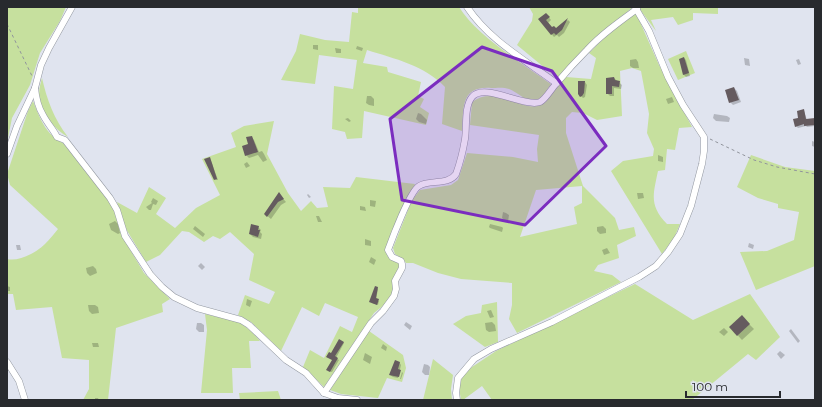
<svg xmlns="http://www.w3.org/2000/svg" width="822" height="407" font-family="Montserrat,sans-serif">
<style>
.green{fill:#c6e09e;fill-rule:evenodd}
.shadow{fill:#0003}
.building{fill:#655b5f}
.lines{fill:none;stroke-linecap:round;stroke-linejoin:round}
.street-casing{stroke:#9398a1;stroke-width:7}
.path{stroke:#91949c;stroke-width:1;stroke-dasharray:3 3;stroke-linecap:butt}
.street{stroke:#fff;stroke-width:6}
.marked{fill:#7b2cbf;fill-opacity:0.2;stroke:#7b2cbf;stroke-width:3;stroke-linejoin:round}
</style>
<rect width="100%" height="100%" fill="#e0e4ef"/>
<g class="green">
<polygon points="7,7 66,7 60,21 40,53 30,85 12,118 7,143"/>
<path d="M 358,7 L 459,7 C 478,37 522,63 551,84 C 547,90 544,97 537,100 C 527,104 518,92 509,89 C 504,87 496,88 491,88 C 460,86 464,108 462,131 L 442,124 L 445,87 C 424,65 395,59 367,50 L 363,63 L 387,67 L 388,72 L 421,82 L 418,96 L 424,99 L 420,107 L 429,113 L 426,125 L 364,111 L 362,138 L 347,139 L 345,132 L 332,129 L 334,86 L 353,89 L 357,60 L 319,55 L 315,84 L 281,80 L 296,51 L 300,34 L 325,40 L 349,42 L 352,12 L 358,13 Z"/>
<polygon points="529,7 631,7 632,8 612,24 557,78 517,45 532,21 533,14"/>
<polygon points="638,7 718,7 718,14 693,13 693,20 678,25 673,17 651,20 656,31"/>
<path d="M 636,13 L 659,65 L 692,127 L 679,128 L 675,150 L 667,149 L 665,170 L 658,171 C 653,195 649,205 667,224 L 680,224 L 674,238 L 662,254 L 611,171 L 623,161 L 653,156 L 654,149 L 647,133 L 649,114 L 641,71 L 632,68 L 620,71 L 622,116 L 597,120 L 583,113 L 572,112 L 566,118 L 566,133 L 583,186 L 615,218 L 619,230 L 634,227 L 636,236 L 617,245 L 619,258 L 598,265 L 594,271 L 612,275 L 621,282 L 517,333 L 509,319 L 512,305 L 512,283 L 461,279 L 438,273 L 413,263 L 406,263 L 403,259 L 395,254 L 393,248 L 412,200 L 420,190 L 451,185 L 458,180 L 467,153 L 513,157 L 538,162 L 537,149 L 539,135 L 470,125 L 472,102 C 498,83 526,117 544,103 C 548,101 551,94 554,91 C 557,86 562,81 566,77 L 591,79 L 596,58 L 589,53 L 611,31 ZM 582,186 L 582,203 L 574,207 L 577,224 L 520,237 L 536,190 Z"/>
<polygon points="686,51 695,73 678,80 668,59"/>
<path d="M 42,78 C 47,100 54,119 68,137 C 54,129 43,115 40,100 C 38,93 40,85 42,78 Z"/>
<path d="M 33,101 C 40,118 45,134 63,143 L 108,197 L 116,211 L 122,236 L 144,273 L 170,299 L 162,304 L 163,312 L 116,328 L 108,400 L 83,400 L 89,389 L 89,360 L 62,358 L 52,307 L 16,310 L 13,294 L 7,294 L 7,259 C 19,262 37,252 45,244 C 50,239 54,234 58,229 L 10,185 L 7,174 L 28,111 Z"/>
<polygon points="274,121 267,154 288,193 301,211 311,201 317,208 328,207 323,187 350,188 356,177 415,184 385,250 388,257 398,262 400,265 392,281 393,294 384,305 374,313 324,387 303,367 310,350 324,358 340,326 352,332 358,317 325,303 319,316 302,307 281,351 251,322 238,315 245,295 269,304 275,292 249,280 254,254 230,232 220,239 213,236 204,242 189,232 182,231 160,255 146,262 126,229 117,202 137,213 149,187 166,198 156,214 175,228 196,208 220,195 202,159 236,147 231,133 244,126"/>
<polygon points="751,155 785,167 815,171 815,266 756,290 740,252 767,251 794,240 799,212 778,208 778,204 758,198 737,187"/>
<polygon points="635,284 693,320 750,294 780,337 756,360 748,354 692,400 492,400 482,386 463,400 461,400 459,388 462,377 472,367 496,351"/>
<polygon points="497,302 498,342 485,347 453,324 466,316 481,313 482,305"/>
<polygon points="205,314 239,322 251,331 260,341 249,341 251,368 232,368 233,393 201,393 207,330"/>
<polygon points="369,331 403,355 406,368 402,382 387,378 378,398 341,394 330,390"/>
<polygon points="433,359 453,375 451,389 452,400 423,400"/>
<polygon points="278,391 281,400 240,400 239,393"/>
</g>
<g class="shadow">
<polygon points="546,14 551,20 548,23 552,28 556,29 568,20 570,22 564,33 559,37 557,35 554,37 539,19"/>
<polygon points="313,45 318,45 318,50 313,49"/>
<polygon points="357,46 363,48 362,51 356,49"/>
<polygon points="335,48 341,49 341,53 336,53"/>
<polygon points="684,58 686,60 690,76 686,77 684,75"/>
<polygon points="744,58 749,59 750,66 745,65"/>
<polygon points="636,59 638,62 639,68 633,68 630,66 630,60"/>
<polygon points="799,59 801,64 798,65 796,60"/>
<polygon points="614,78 622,85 621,89 614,88 614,96 610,96 607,93"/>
<polygon points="585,82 587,85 585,97 583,98 579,94"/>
<polygon points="734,88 737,91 741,102 733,105 730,102"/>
<polygon points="367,96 371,96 374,99 374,106 369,105 366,103"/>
<polygon points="672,97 674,102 668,104 666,99"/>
<polygon points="804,111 807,120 815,119 815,126 807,127 806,126 798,128 796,126"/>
<polygon points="418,113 421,114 427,120 426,124 419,122 416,119"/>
<polygon points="714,114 727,116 730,118 729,122 716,121 713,118"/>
<polygon points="348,118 351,121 349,122 345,119"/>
<polygon points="251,137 254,140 259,152 262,151 264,154 267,160 263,162 258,155 249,158 246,155"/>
<polygon points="812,141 815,142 815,147 812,146"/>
<polygon points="658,155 663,157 663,162 658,161"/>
<polygon points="210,158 218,180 216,180 215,179"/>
<polygon points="247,162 250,166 246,168 244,164"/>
<polygon points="637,193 643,193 644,198 638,199"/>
<polygon points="279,194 286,202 281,205 271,219 265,214"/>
<polygon points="308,194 311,197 309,198 307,195"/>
<polygon points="153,198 158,201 156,205 153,204 151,210 149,210 146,207 152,203 151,202"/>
<polygon points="370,200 376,201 375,207 370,206"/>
<polygon points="360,206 365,207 366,211 360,210"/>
<polygon points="503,212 506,213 509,215 508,222 505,221 502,218"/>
<polygon points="316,216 319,216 322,222 318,222"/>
<polygon points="115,221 118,224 120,233 118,234 111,230 109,224"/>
<polygon points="490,224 502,227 503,228 502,232 490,228 489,227"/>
<polygon points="195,226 205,234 203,237 193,229"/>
<polygon points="603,226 606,229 606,233 600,234 597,231 597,227"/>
<polygon points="258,227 261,230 260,232 262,234 261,239 253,237 250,234"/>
<polygon points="365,239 371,241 371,246 365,245"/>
<polygon points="749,243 754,245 753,249 748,247"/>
<polygon points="16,245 20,245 21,250 17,250"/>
<polygon points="607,248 610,253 604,255 602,250"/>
<polygon points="371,257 376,260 374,265 369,262"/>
<polygon points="201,263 205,267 202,270 198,266"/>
<polygon points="93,266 96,269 97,273 90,276 87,273 86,268"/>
<polygon points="7,286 10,287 10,291 7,291"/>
<polygon points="377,288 378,289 376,300 379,301 378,305 372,303"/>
<polygon points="247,299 252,301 250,307 246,305"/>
<polygon points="88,305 95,305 98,307 99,313 92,314 89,311"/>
<polygon points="491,310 494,317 490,318 487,311"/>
<polygon points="742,317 754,329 742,340 730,327"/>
<polygon points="406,322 412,326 410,330 404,325"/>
<polygon points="492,322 495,325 496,331 489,332 486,330 485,323"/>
<polygon points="197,323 201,323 204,325 204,332 199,332 196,329"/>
<polygon points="724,328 728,332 724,336 719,332"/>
<polygon points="791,329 800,341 798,343 789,331"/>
<polygon points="343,342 344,343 336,358 339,360 332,372 328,371 333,360 331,355"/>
<polygon points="92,343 98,343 99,347 93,347"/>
<polygon points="383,344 387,347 386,351 381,348"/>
<polygon points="780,351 785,355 781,359 777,354"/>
<polygon points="365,353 372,357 370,364 363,360"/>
<polygon points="399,362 401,365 398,378 393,377 390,375"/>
<polygon points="424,364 428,365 430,367 429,375 425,375 422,372"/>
<polygon points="402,372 403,373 401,379 400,379"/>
<polygon points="95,398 98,398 99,400 95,400"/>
</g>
<g class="building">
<polygon points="546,13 550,17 546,20 552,27 554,26 556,28 568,18 562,30 556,35 554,33 551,35 538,19"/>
<polygon points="684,57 689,73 683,75 679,59"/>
<polygon points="614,77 615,80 620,81 619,87 612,86 612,94 606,94 606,78"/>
<polygon points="578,81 585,81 584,93 582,96 580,97 578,94"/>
<polygon points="734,87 739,100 729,103 725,90"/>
<polygon points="804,109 806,119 815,118 815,125 804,126 804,124 795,127 793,119 798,118 797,111"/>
<polygon points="252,136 258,152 245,156 242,146 248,144 246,137"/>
<polygon points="210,157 217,179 214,180 204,159"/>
<polygon points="279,192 284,199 278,202 267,217 264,214"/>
<polygon points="251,224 259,226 258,230 260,230 258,237 249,234"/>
<polygon points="375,286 378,287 376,298 379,299 377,305 369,302"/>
<polygon points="742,315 750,324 737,336 729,327"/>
<polygon points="339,339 344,342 335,356 338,358 330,372 326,370 332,360 326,357 329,352 331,353"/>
<polygon points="395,360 400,362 398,369 401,370 399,377 389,375"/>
</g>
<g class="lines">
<g class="street-casing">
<g id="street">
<path d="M 467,7 C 489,40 525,60 556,83"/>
<path d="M 35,88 C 36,98 38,107 43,115 C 47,123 53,129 57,137 L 65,140 L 110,198 L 117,210 L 125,236 L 150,274 L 162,287 L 174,297 L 197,308 L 241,320 L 249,325 L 286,360 L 306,373 L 324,393 L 338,398 L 357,400"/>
<polyline points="7,154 17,126 35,88 41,65 49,48 72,7"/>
<polyline points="7,362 19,381 25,400"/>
<path d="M 324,393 L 371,323 L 383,311 L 394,296 L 396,289 L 395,281 L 402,268 L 402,264 L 401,261 L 392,257 L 388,250 C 392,239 410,191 419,186 C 429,179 448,186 456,174 C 460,163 463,151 465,139 C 467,126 464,107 472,97 C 484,82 525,108 540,102 C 546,99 551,89 556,84 C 566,72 576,61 587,50 C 602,34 619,22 637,9"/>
<polyline points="457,400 456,393 458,378 474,359 491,349 552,322 639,277 656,266 668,252 680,234 691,206 702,164 704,151 704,137 683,105 668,77 649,31 635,7"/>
</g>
</g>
<g class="path">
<polyline points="7,24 32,76"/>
<polyline points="710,139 754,160 777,167 815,174"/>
</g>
<use href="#street" class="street"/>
</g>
<path class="marked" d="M 482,47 L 552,71 L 606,146 L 525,225 L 402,200 L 390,119 Z"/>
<rect width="822" height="407" fill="none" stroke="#282a2e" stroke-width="16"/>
<path d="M686 391v6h94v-6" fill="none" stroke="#282a2e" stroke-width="2"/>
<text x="692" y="391" font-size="12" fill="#282a2e" stroke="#e0e4ef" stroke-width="3" paint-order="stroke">100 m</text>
</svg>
